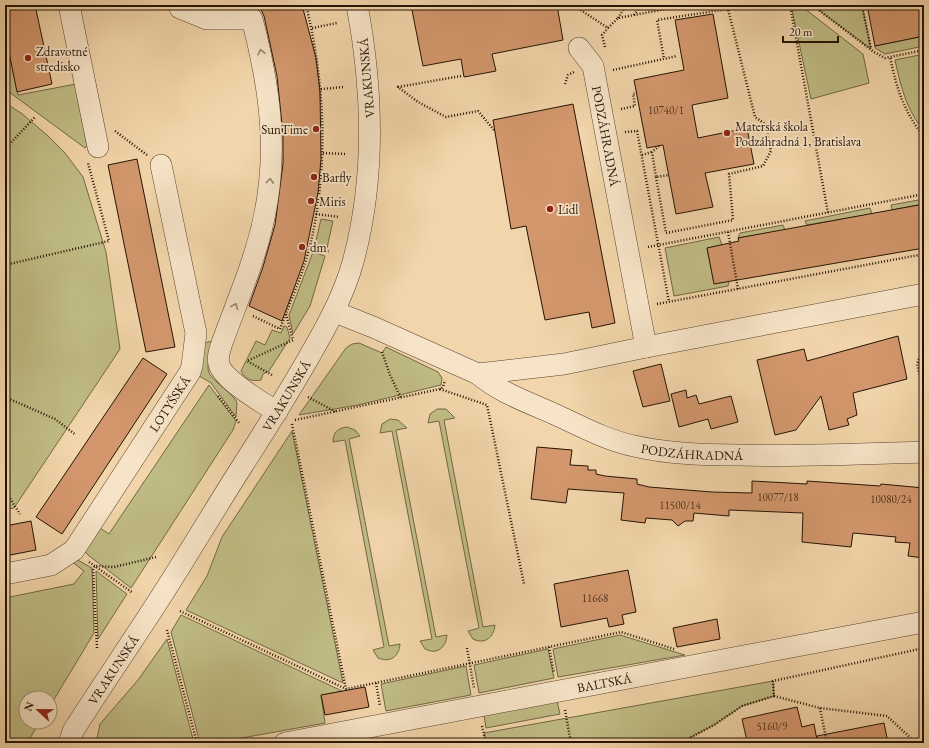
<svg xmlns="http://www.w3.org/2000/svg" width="929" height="748" font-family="'EB Garamond',serif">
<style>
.green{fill:#c0bc85;stroke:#726844}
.building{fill:#d3976d;stroke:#251304}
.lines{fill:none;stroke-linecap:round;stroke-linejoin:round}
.minor-casing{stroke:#58442e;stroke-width:22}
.path{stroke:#251304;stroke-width:2.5;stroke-dasharray:1 2;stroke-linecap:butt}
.minor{stroke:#f7e4c8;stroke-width:21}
.oneway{stroke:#988670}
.poi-dot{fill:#8f2418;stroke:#f7e4c8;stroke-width:1.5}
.labels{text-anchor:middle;stroke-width:3.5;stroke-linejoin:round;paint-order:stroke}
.number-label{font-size:11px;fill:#50341e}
.poi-label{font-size:13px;fill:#251304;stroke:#f7e4c8;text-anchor:start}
.street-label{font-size:13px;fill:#251304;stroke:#f7e4c8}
</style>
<rect width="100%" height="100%" fill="#f2d5aa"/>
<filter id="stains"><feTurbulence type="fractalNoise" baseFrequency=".005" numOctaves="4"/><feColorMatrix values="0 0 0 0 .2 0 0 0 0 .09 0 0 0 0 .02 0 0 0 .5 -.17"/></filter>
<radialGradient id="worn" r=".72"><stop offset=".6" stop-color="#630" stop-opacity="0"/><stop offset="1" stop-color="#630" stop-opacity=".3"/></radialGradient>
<g class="green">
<polygon points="791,5 800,5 863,54 869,83 811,99"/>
<polygon points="812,5 862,5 871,49"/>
<polygon points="5,32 18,95 76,84 87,146 85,148 5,89"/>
<polygon points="924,36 924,46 885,54 875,48 875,46"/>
<path d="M 924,54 L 924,131 C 906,109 901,87 895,60 Z"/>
<polygon points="5,103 21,113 47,135 65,153 83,177 106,252 120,349 14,508 5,510"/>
<polygon points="924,199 924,204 892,210 891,205"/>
<polygon points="870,208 872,214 807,225 805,221"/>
<polygon points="321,219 333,221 327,248 315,245"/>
<polygon points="783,225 785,230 738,238 740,233"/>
<polygon points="719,237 722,245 707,248 714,283 729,281 728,286 674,296 665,248"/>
<polygon points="313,252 325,256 310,306 293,334 289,315"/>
<path d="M 284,326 L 287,327 L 290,338 L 269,371 L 263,374 L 261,380 C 252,382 245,379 241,371 L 256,341 L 265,345 L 272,330 L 281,333 Z"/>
<path d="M 217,340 C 198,379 211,373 235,399 L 237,403 L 236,417 L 211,383 L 196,374 L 199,344 Z"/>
<polygon points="359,343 382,353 386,347 438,372 442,378 441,385 358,405 299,415 346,348 352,344"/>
<polygon points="209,385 236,421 233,430 131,588 88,555 82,548 97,526 109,534"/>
<path d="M 437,409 L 446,409 L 455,418 L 444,420 L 483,627 L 495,625 C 494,637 485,645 473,639 L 468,631 L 479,628 L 439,421 L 428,423 L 430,414 Z"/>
<path d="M 390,419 L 398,420 L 407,428 L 396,430 L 436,637 L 447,635 C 446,648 437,655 425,649 L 420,641 L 432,639 L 392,431 L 380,433 L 382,424 Z"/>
<path d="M 347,427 L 355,430 L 360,436 L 349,439 L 389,646 L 400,644 C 399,657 390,663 378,658 L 373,650 L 384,647 L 345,440 L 333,442 C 333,432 338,428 347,427 Z"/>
<polygon points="292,431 343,683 186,610 207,576 222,537"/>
<polygon points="74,558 92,568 94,633 50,706 50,698 26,698 26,722 40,722 27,743 5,743 5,598 74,584 84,571 71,561"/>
<polygon points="96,571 127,594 98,639"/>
<polygon points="181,615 342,691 321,696 325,723 214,743 200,743 171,632"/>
<polygon points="620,635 685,655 558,677 553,649"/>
<polygon points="167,639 194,743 96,743 100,724 138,680"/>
<polygon points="548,649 554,678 479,693 474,665"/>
<polygon points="466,666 471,695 386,711 381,684"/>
<polygon points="773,681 774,696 742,706 714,725 680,743 486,743 484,733"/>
<polygon points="557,701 560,714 486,728 484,715"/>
</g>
<g class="building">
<polygon points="5,5 35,5 52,84 17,92 5,32"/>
<polygon points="259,5 302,5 316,58 320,91 321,159 318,193 304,261 282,321 249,306 263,267 275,225 283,164 283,134 277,76 264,16"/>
<polygon points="411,5 557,5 563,40 492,54 496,71 464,77 461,59 423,66"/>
<polygon points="867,5 924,5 924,36 875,46"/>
<polygon points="713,14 728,98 692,105 698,138 747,128 754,164 705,173 713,207 676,214 663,145 647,148 634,80 684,70 675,20"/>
<polygon points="573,104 615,323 592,328 589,312 545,320 526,226 511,229 493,120"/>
<polygon points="137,159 175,347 146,352 108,165"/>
<polygon points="924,204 924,248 714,284 707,248 739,241 738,238"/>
<polygon points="898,336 907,379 853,393 857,415 847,419 849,425 829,430 821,396 796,430 775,435 757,360 804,349 807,361"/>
<polygon points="143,358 167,374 62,534 36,517"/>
<polygon points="661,364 670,401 643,407 633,371"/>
<polygon points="686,390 687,398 696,395 699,404 731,396 738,422 711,429 708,419 679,427 671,394"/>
<polygon points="537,447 572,450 570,465 588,466 588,470 596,470 596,474 605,476 637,479 637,484 649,487 712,492 752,493 752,481 807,484 807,481 880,486 881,484 924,488 924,518 921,537 924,538 924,558 908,556 910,543 895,542 896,537 853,533 851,547 802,542 803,513 729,510 729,516 694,513 693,521 685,521 678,526 672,520 646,518 645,523 621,520 624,493 568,489 566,503 531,499"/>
<polygon points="31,521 36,550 5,556 5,526"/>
<polygon points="628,570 636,612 622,615 624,624 609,627 607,618 561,627 554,584"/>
<polygon points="717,619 720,639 677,647 673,628"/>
<polygon points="365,687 369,707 325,715 321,695"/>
<polygon points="797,707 802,727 814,724 817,740 817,736 884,723 888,743 761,743 760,738 747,741 742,719"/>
</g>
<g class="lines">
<g class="minor-casing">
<g id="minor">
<polyline points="69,5 98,147"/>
<path d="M 180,5 L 180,8 L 207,19 L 252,19 C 273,99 281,171 255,252 C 246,282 233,312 222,343 C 220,349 217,357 219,364 C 223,380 263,403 277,412"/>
<path id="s1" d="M 579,48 L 593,66 L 646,347"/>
<path id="s2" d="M 335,312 L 373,327 L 478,374 C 499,392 527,402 552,413 C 579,425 605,440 634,446 C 668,454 704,455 739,455 C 801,457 862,454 924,452"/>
<polyline points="478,374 564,364 646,347 924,294"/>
<path id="s3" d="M 5,574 L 51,565 L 74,550 L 190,372 L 192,366 L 196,333 L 161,165"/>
<path id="s4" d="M 69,743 L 73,731 C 103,684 134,639 164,592 C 190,551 215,509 241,468 C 266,429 290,391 313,350 C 329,322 344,294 353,262 C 376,177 373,90 357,5"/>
<path id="s5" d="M 285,743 L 924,622"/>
</g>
</g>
<g class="path">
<polyline points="573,5 608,28 618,18 687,5"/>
<polyline points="790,5 828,213"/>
<polyline points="812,5 874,52 885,58 890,57"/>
<polyline points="862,5 871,49"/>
<polyline points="634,15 641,5"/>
<polyline points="618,18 626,5"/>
<polyline points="312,28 337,23"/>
<polyline points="605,47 602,35 608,28"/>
<path d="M 924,50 L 890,57 C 897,89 903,110 924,137"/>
<polyline points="613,70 677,56"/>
<polyline points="461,76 398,87 418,102 446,117 478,111 494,130"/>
<polyline points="565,84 568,75 574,72"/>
<polyline points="321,89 344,87"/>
<polyline points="621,109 635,106 633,94 637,93"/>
<polyline points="115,131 147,155"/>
<polyline points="625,132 637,131 669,302"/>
<polyline points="659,146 652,152 656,177 669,175"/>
<polyline points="5,149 35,117"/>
<polyline points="323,153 346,154"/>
<polyline points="642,155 652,152"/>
<polyline points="656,177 666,233 733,220 729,174 763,166 771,151 765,124 755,117 728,9 657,20 664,59"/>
<polyline points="316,214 339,217"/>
<polyline points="728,232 738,289"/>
<polyline points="310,247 330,252"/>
<polyline points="648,247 924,194"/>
<polyline points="5,265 109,241 88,163"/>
<polyline points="657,304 924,254"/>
<path d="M 253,316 L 280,329 C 290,302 303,274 310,246 C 329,166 325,84 306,5"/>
<polyline points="382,352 390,375 401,398"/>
<polyline points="919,359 917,364 924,392"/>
<polyline points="272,375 247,361 293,340 286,314"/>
<polyline points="440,389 487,405 524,584"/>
<polyline points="218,396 240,424"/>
<polyline points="5,397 55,419 76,435"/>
<polyline points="308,397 336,412"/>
<polyline points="295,420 440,389 443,387 445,380"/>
<polyline points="292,424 346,689"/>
<polyline points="5,491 20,514"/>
<polyline points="89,562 133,593"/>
<polyline points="180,611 346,689 621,632 674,649"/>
<polyline points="167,630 197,743"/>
<polyline points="549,647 554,673"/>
<polyline points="97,648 93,569 95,566 114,567 156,557"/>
<polyline points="467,648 474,688"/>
<polyline points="376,683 380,706"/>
<polyline points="774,696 820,708 887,716 916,743"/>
<polyline points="820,708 827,743"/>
<polyline points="565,710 571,743"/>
<polyline points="482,726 486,743"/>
<polyline points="440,741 443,743"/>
<polyline points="680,743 714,725 742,706 774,696 773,681 924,648"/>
</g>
<use href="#minor" class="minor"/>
</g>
<defs><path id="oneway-chevron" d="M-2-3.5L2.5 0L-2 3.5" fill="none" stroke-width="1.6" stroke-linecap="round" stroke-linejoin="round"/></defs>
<g class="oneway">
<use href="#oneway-chevron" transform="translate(261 52) rotate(-103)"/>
<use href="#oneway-chevron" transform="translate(270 181) rotate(-86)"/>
<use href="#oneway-chevron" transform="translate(235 306) rotate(-68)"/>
</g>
<g class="poi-dot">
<circle cx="28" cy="58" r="4"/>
<circle cx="316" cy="129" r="4"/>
<circle cx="727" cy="133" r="4"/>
<circle cx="314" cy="177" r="4"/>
<circle cx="311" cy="201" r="4"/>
<circle cx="550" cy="209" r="4"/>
<circle cx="302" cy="247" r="4"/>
</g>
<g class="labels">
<g class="number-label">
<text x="666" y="114">10740/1</text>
<text x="778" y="501">10077/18</text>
<text x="891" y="503">10080/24</text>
<text x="680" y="509">11500/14</text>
<text x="595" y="602">11668</text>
<text x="772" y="730">5160/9</text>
</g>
<g class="poi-label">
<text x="36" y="56">Zdravotné<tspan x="36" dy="15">stredisko</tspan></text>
<text x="735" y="131">Materská škola<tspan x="735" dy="15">Podzáhradná 1, Bratislava</tspan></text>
<text x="308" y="134" text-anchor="end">SunTime</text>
<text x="322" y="182">Barfly</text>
<text x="319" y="206">Miris</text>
<text x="558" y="214">Lidl</text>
<text x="310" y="252">dm</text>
</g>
<g class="street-label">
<text transform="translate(366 78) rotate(-95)" y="5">VRAKUNSKÁ</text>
<text dy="5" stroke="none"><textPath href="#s1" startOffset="94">PODZÁHRADNÁ</textPath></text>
<text dy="5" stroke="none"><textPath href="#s4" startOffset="410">VRAKUNSKÁ</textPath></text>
<text dy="5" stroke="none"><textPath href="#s3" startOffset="249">LOTYŠSKÁ</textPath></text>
<text dy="5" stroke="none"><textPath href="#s2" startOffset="387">PODZÁHRADNÁ</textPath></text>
<text dy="5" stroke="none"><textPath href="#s4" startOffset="86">VRAKUNSKÁ</textPath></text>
<text dy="5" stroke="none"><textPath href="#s5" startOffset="325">BALTSKÁ</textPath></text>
</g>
</g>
<rect width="929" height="748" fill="none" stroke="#f2d5aa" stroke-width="20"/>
<rect x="6" y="6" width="917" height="736" fill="none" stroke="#251304" stroke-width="2"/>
<rect x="10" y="10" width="909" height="728" fill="none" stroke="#251304"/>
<g transform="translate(38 710) rotate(292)"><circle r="19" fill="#f7e4c8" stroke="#a3907a"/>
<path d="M0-3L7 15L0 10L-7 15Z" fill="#8f2418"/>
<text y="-6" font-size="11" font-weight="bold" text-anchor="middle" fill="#251304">N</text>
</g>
<path d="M783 36v6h55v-6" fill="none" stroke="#251304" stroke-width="2"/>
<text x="789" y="36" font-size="12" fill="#251304" stroke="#f7e4c8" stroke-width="3" paint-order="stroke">20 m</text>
<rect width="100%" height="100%" filter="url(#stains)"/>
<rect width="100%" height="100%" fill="url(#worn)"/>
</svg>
